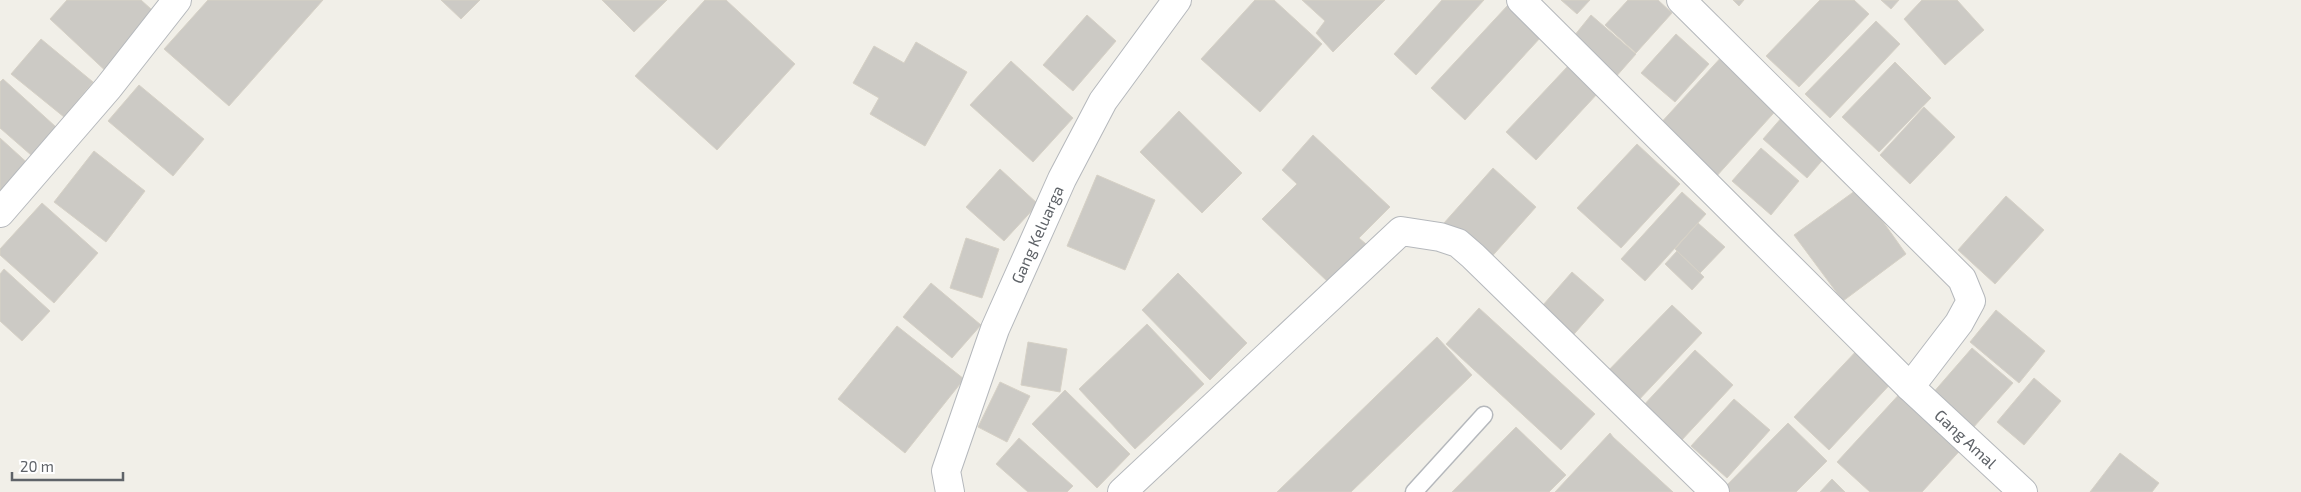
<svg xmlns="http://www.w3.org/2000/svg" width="2301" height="492" font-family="'Exo 2',sans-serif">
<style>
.building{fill:#cccac5;stroke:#d6d1c6}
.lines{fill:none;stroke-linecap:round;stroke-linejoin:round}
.service-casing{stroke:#b5b8bc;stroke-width:19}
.minor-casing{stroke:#b5b8bc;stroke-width:30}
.service{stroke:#fff;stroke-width:16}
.minor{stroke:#fff;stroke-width:28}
.labels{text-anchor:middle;stroke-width:5;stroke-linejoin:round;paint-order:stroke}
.street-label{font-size:16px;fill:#5f6368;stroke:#fff}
</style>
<rect width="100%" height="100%" fill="#f1efe8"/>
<g class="building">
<polygon points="67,0 141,0 162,19 110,75 50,19"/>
<polygon points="208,0 323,0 229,106 164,49"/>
<polygon points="441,0 480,0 461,19"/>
<polygon points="602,0 667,0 634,32"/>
<polygon points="705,0 726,0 795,64 717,150 635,76"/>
<polygon points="1255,0 1274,0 1322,44 1260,112 1201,59"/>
<polygon points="1302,0 1385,0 1333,52 1316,33 1325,21"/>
<polygon points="1442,0 1484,0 1416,75 1394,54"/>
<polygon points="1561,0 1590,0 1577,14"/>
<polygon points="1628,0 1658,0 1672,13 1636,53 1605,25"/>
<polygon points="1733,0 1744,0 1739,6"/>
<polygon points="1820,0 1854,0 1869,14 1799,87 1766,56"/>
<polygon points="1881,0 1899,0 1891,9"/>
<polygon points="1922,0 1957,0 1984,30 1945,65 1904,19"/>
<polygon points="1508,5 1541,37 1465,120 1431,88"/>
<polygon points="1087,15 1116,41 1073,91 1043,65"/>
<polygon points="1591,15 1636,54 1614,79 1570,41"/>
<polygon points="1876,21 1900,44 1830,118 1805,94"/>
<polygon points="1676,34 1709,64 1675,102 1641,73"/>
<polygon points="41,39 93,82 64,117 11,74"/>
<polygon points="916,42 967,72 925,146 870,114 879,98 853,83 874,46 904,63"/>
<polygon points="1725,53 1781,105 1715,178 1658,126"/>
<polygon points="1011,61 1073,118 1033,162 970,105"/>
<polygon points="1895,62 1931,98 1879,152 1842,117"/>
<polygon points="1568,66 1598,93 1536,160 1506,132"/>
<polygon points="3,79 56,127 31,155 0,128 0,82"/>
<polygon points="139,85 204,139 173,176 108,121"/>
<polygon points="1924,107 1955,137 1910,184 1880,155"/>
<polygon points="1179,111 1242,173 1202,213 1140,152"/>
<polygon points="1783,116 1826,156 1807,178 1763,139"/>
<polygon points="1313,135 1390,207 1359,238 1366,244 1329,283 1262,219 1297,184 1282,170"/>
<polygon points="0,138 33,168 0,205"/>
<polygon points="1637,144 1680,184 1621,248 1577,208"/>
<polygon points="1761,148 1799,181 1771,215 1732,181"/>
<polygon points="94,151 145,191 106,242 54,202"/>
<polygon points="1493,168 1536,207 1487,262 1444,223"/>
<polygon points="1000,169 1038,204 1004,241 966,207"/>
<polygon points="1097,175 1155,200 1125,270 1067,246"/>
<polygon points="1859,188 1906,254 1843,301 1794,235"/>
<polygon points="1682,192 1706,214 1645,281 1621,259"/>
<polygon points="2006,196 2044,230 1995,284 1958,250"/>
<polygon points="42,203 98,253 54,303 0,255 0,249"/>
<polygon points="1698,223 1725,247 1700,273 1675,249"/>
<polygon points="966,238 999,249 982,298 950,288"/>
<polygon points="1677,251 1704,277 1692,290 1665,264"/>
<polygon points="4,269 50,311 22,341 0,321 0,274"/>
<polygon points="1572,272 1604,300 1568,341 1536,313"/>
<polygon points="1178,273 1247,343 1210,380 1142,310"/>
<polygon points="931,283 981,325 952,358 903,317"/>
<polygon points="1672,305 1702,333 1635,404 1604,375"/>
<polygon points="1479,308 1595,414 1561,450 1446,344"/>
<polygon points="1996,310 2045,351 2019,383 1970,342"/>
<polygon points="1147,324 1204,384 1135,449 1079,389"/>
<polygon points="897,326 964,379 905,453 838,399"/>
<polygon points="1437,337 1472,375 1351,492 1277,492"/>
<polygon points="1028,342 1067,349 1060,392 1021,385"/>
<polygon points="1861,346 1896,378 1829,450 1794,417"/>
<polygon points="1972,348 2013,383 1972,429 1932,394"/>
<polygon points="1695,350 1733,385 1680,442 1642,407"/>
<polygon points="2034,378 2061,401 2024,445 1997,422"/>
<polygon points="1000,382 1030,396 1007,442 978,427"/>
<polygon points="1904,389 1965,445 1922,492 1870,492 1837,462"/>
<polygon points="1065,390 1130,454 1097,488 1032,424"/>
<polygon points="1734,399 1770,430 1727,478 1691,446"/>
<polygon points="1788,423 1827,461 1796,492 1724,492 1722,490"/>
<polygon points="1516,427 1566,475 1549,492 1452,492"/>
<polygon points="1610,433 1613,437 1673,492 1555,492"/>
<polygon points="1019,438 1073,486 1067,492 1028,492 996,464"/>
<polygon points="2120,453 2159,483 2152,492 2090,492"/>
<polygon points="1832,479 1845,492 1820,492"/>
</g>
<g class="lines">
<g class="service-casing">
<polyline id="service" points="1414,492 1484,415"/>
</g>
<g class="minor-casing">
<g id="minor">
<path id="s1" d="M 1521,0 L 1910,387 L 2023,492"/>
<polyline points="1681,0 1962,279 1971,301 1959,323 1910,387"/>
<polyline points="0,213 108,88 177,0"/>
<path id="s2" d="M 950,492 L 946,471 L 995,329 L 1062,179 L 1103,101 L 1177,0"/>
<polyline points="1122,492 1401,231 1440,237 1458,243 1473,256 1715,492"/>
</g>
</g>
<use href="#service" class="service"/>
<use href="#minor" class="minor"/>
</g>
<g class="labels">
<g class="street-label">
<text dy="6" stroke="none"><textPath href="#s2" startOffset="275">Gang Keluarga</textPath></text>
<text dy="6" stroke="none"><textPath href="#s1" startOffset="625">Gang Amal</textPath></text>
</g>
</g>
<path d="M12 472v8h111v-8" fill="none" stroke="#5f6368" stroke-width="2.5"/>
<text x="20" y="472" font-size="15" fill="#5f6368" stroke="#ffffff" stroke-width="4" paint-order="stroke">20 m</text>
</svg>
